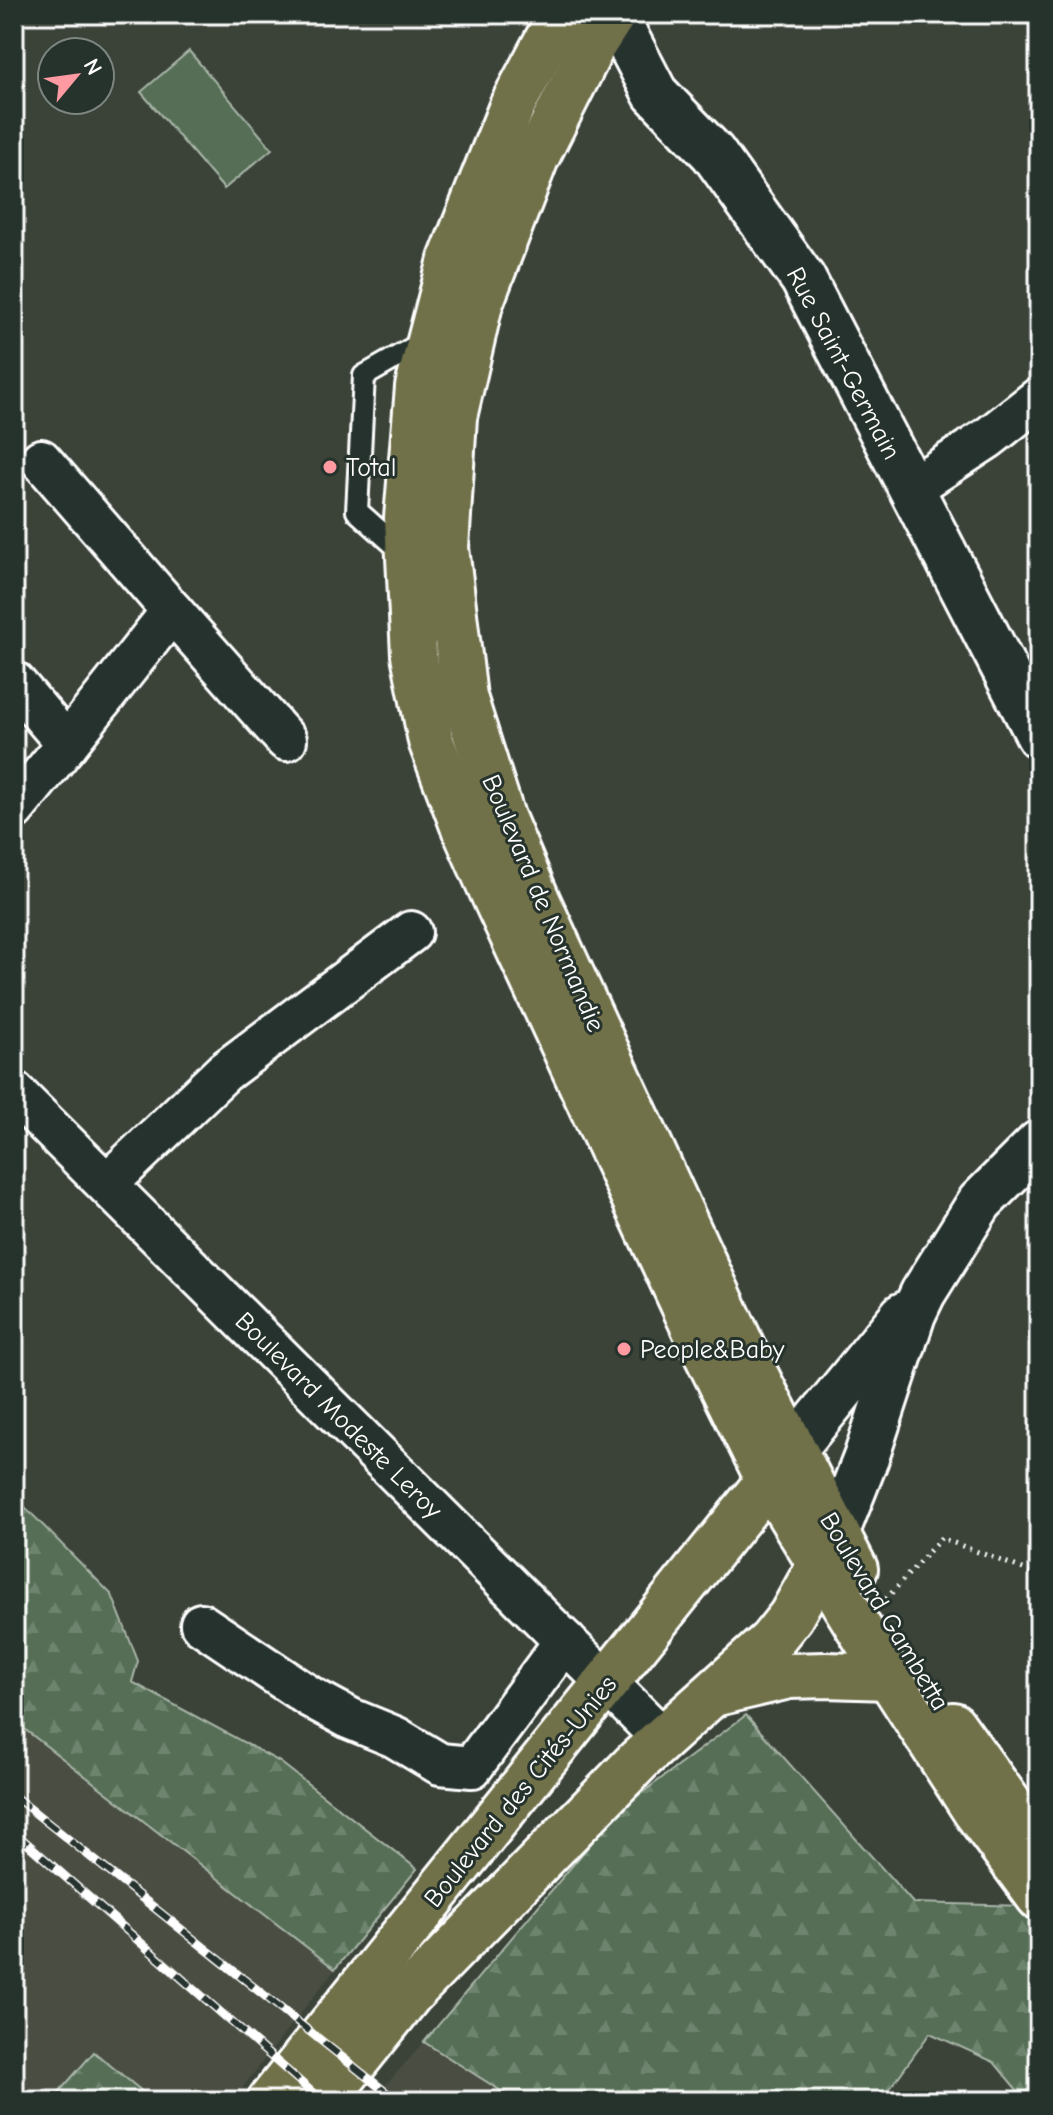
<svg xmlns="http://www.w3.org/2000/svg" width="1053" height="2115" font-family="'Comic Neue',sans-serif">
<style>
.built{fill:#4a4e42}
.forest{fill:url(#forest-firs);stroke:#aab6aa;stroke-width:2}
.park{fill:#546e54;stroke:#aab6aa;stroke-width:2}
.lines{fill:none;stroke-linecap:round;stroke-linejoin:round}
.service-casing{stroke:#fff;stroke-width:26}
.minor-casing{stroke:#fff;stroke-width:46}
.tertiary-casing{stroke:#fff;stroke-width:50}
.secondary-casing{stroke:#fff;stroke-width:50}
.primary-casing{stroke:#fff;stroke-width:50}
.path{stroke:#fff;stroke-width:5;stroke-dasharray:2 6;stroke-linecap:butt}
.service{stroke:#26332d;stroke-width:20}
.minor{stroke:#26332d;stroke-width:40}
.tertiary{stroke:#26332d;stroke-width:44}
.secondary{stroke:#26332d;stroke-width:44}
.primary{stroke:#70704a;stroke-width:44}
.rail-casing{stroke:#fff;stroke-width:9}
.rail{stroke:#26332d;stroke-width:6;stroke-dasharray:18;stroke-linecap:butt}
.poi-dot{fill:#ff9aa2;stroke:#26332d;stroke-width:3}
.labels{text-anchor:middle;stroke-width:6;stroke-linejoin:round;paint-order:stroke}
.street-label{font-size:26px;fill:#fff;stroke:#26332d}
.poi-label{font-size:26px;fill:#fff;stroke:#26332d;text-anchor:start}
</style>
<defs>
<pattern id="forest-firs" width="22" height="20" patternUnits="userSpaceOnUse" patternTransform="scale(2)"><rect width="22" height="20" fill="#546e54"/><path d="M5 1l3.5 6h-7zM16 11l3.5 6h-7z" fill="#6e846e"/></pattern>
</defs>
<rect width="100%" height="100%" fill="#3b4339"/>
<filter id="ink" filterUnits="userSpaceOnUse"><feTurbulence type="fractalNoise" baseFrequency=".0125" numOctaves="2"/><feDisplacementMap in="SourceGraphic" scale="16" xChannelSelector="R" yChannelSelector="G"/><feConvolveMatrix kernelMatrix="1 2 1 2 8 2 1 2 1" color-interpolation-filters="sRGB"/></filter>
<g filter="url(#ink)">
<g class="built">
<polygon points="14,1722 335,1969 232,2101 154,2101 94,2053 51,2101 14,2101"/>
<polygon points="424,2042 517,2101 372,2101"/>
</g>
<g class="forest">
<polygon points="14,1496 112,1595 138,1661 132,1682 280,1762 417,1869 335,1969 14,1721"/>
<polygon points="746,1715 913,1903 1028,1906 1039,1920 1039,2101 1026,2101 994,2062 930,2033 881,2101 517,2101 424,2042 619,1810"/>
<polygon points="94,2052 154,2101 51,2101"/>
</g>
<polygon class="park" points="189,51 272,149 224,189 141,92"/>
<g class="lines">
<g class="service-casing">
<polyline id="service" points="405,554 357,511 364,376 427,340"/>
</g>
<g class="minor-casing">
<g id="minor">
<polyline points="41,460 172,611"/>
<polyline points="910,489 988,438 1039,398"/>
<polyline points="14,682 67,744 14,809"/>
<polyline points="67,744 172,611 286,740"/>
<polyline points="14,1092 663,1739"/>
<polyline points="107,1184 224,1072 411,932"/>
<polyline points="201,1624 310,1697 351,1719 395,1737 440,1764 472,1767 565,1641"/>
</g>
</g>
<g class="tertiary-casing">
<polyline id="tertiary" points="614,14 655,93 713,153 803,279 1039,736"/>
</g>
<g class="secondary-casing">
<g id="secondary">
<polyline points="793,1450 903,1315"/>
<polyline points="836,1534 866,1458 913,1314 923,1293 980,1202 1039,1143"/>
</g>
</g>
<g class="primary-casing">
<g id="primary">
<polyline points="561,14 512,106 451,260 418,387 407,518 414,655 431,741 462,823 496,900 703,1347 769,1481 889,1677 976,1812 1039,1897"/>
<polyline points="613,14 593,45 536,158 480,304 454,417 446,548 464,697 502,817 539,904 750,1364 855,1569"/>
<polyline points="717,1693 789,1676 826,1675 889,1677"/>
<polyline points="953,1725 1039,1845"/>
<polyline points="270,2101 785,1460"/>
<polyline points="324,2101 410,1994 639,1760 771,1641 791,1616 832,1543"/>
</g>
</g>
<polyline class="path" points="886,1599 941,1538 1039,1575"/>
<use href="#service" class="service"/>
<use href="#minor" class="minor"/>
<use href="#tertiary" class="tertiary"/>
<use href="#secondary" class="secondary"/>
<use href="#primary" class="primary"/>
<g class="rail-casing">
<g id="rail">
<polyline points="14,1796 397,2101"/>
<polyline points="14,1832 322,2101"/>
</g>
</g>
<use href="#rail" class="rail"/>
</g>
</g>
<g class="poi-dot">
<circle cx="330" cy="467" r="8"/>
<circle cx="624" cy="1349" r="8"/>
</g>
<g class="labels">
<g class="street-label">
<text transform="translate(844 363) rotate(62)" y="9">Rue Saint-Germain</text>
<text transform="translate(544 903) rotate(67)" y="9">Boulevard de Normandie</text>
<text transform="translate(339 1415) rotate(45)" y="9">Boulevard Modeste Leroy</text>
<text transform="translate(885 1611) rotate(59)" y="9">Boulevard Gambetta</text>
<text transform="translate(520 1791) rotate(-51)" y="9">Boulevard des Cités-Unies</text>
</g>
<g class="poi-label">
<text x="346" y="476">Total</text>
<text x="640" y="1358">People&amp;Baby</text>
</g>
</g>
<rect width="1053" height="2115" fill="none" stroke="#26332d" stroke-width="48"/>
<rect x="24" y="24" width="1005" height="2067" fill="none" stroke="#fff" stroke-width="3" filter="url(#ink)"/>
<g transform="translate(76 76) rotate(61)"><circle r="38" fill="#26332d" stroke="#7d8581" stroke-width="2"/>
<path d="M0-6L14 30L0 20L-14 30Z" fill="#ff9aa2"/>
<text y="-12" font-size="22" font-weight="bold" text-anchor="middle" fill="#ffffff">N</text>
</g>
</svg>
